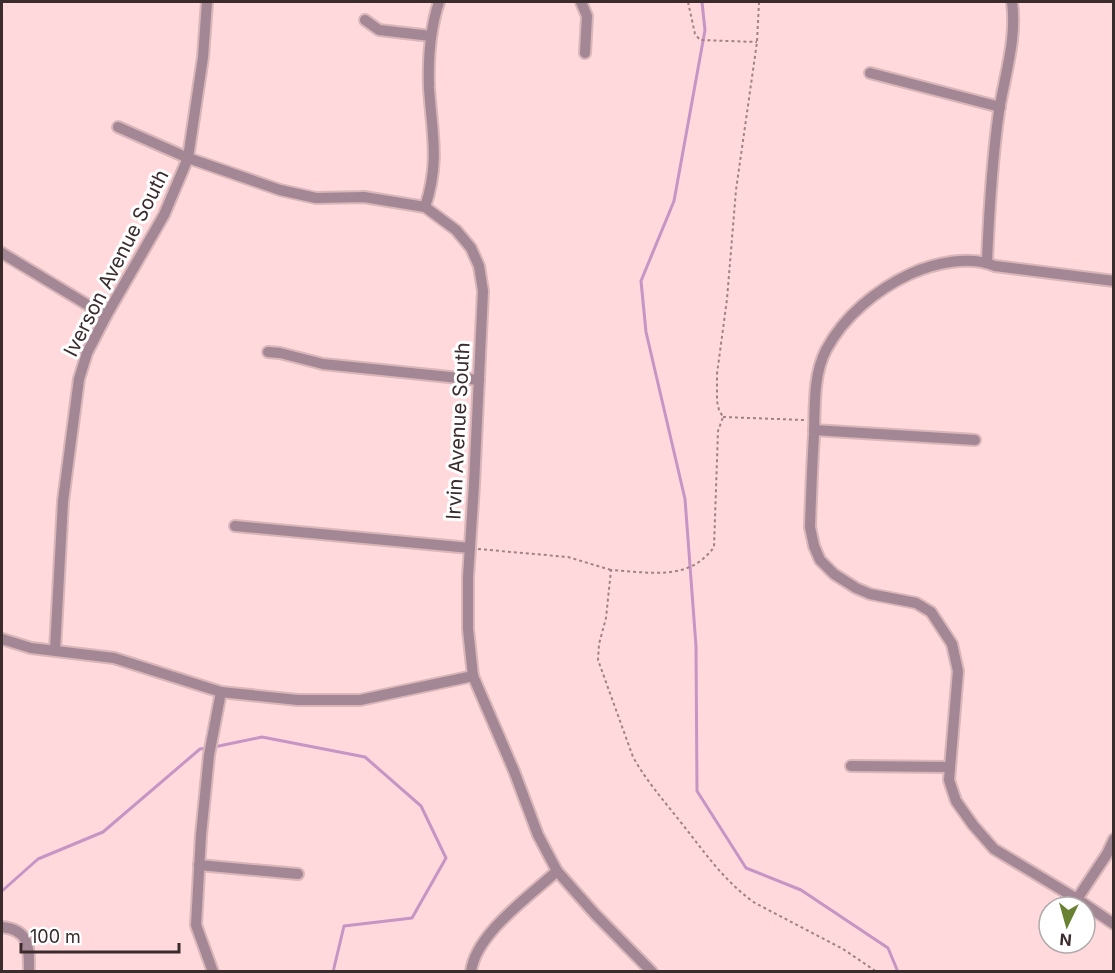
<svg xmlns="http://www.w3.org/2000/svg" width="1115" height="973" font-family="Inter,sans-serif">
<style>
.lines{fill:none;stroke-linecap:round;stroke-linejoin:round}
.stream{stroke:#c694c5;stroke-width:3}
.minor-casing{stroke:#d8b6b9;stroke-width:14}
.path{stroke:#9e8386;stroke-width:2;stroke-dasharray:3 3;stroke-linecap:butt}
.minor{stroke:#a48794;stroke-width:10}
.labels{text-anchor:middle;stroke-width:6;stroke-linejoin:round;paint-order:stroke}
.street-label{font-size:20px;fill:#3a2b2d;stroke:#fff}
</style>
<rect width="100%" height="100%" fill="#ffd9dc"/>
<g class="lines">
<g class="stream">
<polyline points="702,2 705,30 674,201 641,281 646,332 685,499 696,646 697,791 746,868 801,890 888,948 898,972"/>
<polyline points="214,747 262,737 365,757 421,806 446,858 412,918 344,926 333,972"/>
<polyline points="2,891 38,859 103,832 200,749 207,748"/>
</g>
<g class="minor-casing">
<g id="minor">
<polyline points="581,2 587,16 585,53"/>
<polyline points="365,20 379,30 431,36"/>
<polyline points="870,73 1000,107"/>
<polyline points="118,127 188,158 280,190 316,198 364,197 425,207 456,230 471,248 479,266 483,291 474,485 468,577 468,629 473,676 514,771 538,835 557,871"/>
<path d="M 425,207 C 440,162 432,133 429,88 C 428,60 430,29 439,2"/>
<polyline points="2,253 106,316"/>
<path d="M 987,262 C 989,211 992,161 999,111 C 1005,74 1017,39 1012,2"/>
<path d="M 1114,281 L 995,266 C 970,255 934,263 910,274 C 876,290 844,316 826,350 C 813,375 815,407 814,435 C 812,466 811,496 810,527 L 814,546 L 820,560 L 834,574 L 856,588 L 870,594 L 916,603 L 931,612 L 952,644 L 958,671 L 949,780 L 956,801 L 973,825 L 994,849 L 1077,899 L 1114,924"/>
<polyline points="268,352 280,353 323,364 479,380"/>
<polyline points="814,430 975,440"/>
<polyline points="235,526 470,548"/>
<polyline points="2,639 31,648 114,658 221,692 298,700 360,700 473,676"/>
<polyline points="55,650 63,501 79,379 87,353 106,316 164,215 188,158 203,57 207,2"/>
<polyline points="851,766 950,767"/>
<polyline points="199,865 298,874"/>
<polyline points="1077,899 1107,854 1114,839"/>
<path d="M 2,927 C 30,930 29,947 29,972"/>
<polyline points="213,972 196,925 201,835 209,755 221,692"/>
<path d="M 471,972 C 475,934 531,895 557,871 L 595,914 L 652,972"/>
</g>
</g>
<g class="path">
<polyline points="688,2 695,34 700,40 757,42"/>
<path d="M 759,2 L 757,42 L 736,190 L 727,299 L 717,374 L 717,401 L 719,410 L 723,417 L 718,431 L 714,547 C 689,582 649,572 611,570 L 606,618 L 599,644 L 598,660 L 633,757 C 647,782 665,802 683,825 C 705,853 725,882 755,903 L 843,949 L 877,972"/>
<polyline points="723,417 804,420"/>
<polyline points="478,549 568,557 611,570"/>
</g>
<use href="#minor" class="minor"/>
</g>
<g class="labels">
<g class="street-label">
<text transform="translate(116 263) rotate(-63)" y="7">Iverson Avenue South</text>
<text transform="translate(458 431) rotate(-87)" y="7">Irvin Avenue South</text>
</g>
</g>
<rect width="1115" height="973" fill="none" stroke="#3a2b2d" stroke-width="6"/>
<g transform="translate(1067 925) rotate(185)"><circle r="28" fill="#ffffff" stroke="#b0aaab" stroke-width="1.5"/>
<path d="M0-4.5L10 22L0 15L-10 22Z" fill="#688133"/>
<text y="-9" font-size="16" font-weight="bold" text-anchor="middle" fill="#3a2b2d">N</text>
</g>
<path d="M21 943v9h158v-9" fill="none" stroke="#3a2b2d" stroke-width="3"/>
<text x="30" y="943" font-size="18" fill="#3a2b2d" stroke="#ffffff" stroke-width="4.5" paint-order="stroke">100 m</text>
</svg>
